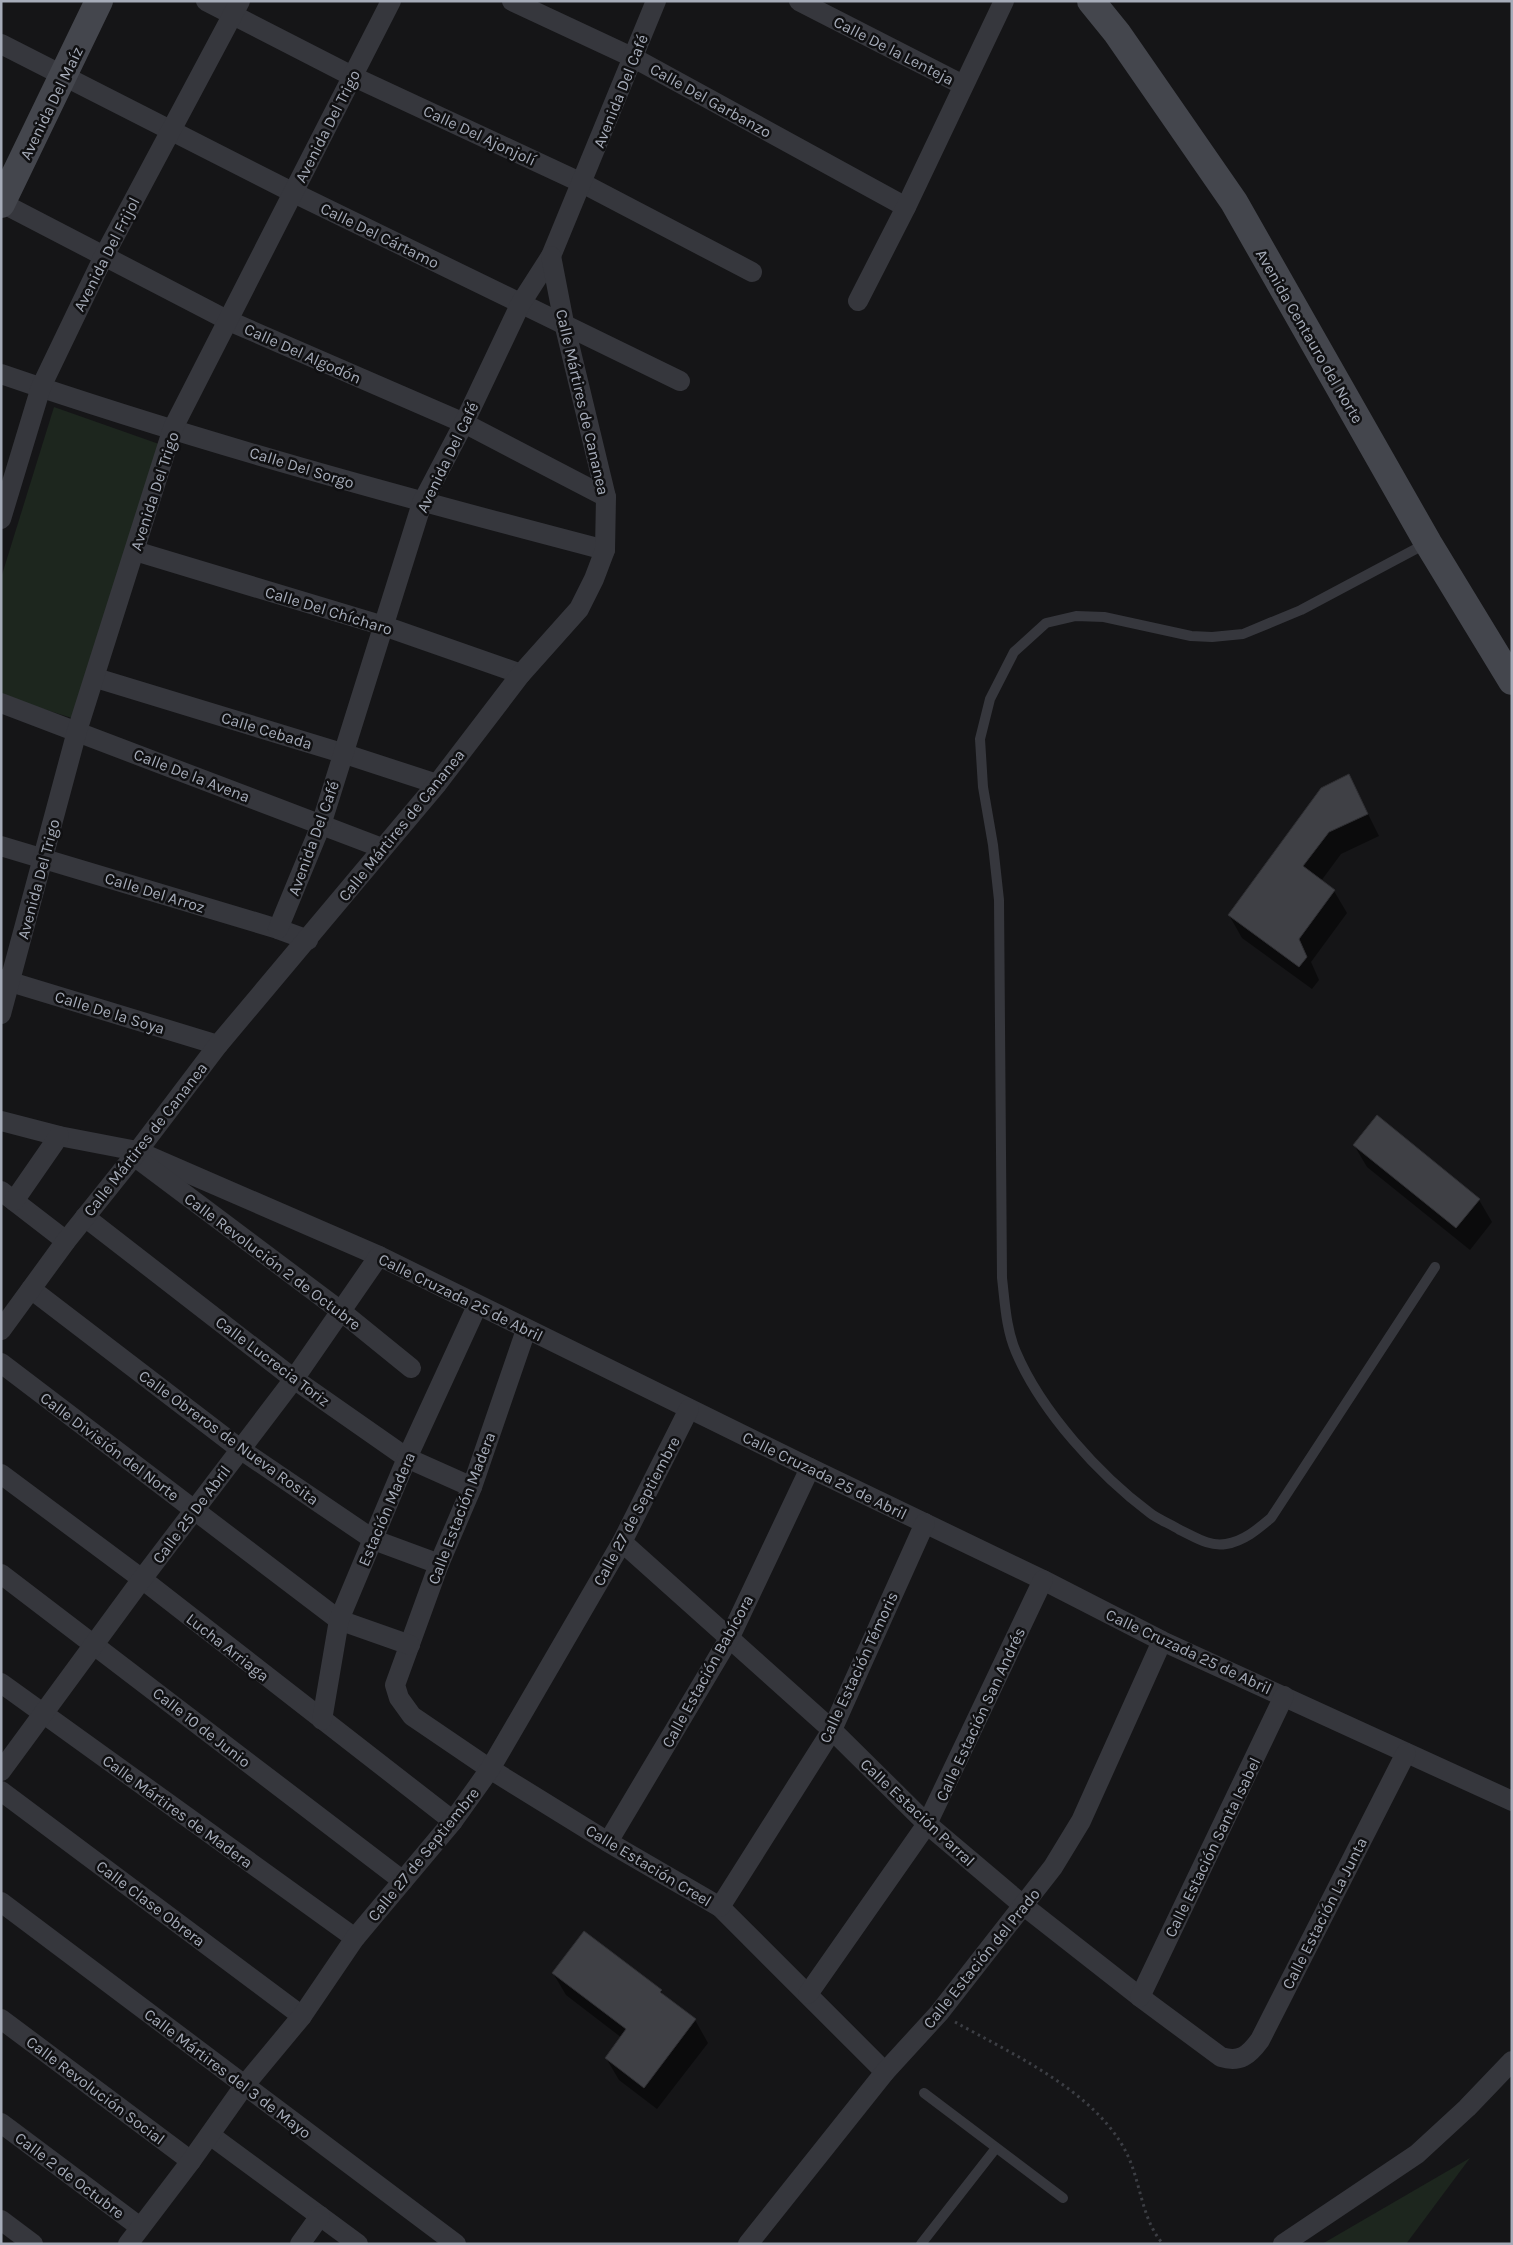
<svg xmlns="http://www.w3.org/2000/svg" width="1513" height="2245" font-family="Karla,sans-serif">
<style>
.green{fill:#1d261e}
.shadow{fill:#0007}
.building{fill:#3f4045;stroke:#2f2f33}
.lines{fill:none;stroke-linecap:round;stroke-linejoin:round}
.path{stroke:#3c3e44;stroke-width:3;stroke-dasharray:2.5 4;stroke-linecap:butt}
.lane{stroke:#36373d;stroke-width:10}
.street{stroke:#36373d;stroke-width:20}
.secondary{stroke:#44464d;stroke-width:28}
.labels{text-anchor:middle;stroke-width:5;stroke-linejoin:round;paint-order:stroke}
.street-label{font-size:16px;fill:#a6acb9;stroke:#101012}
</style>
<rect width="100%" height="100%" fill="#151517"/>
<g class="green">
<polygon points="54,407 159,444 72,718 1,696 1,578"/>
<polygon points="1470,2158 1406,2244 1322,2244"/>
</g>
<g class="shadow">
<polygon points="1349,776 1379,836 1341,854 1321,881 1334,891 1347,913 1311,962 1319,980 1312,989 1242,938 1229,915"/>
<polygon points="1354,1145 1479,1200 1492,1222 1470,1250 1367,1167"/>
<polygon points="553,1973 661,1991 665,1997 695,2020 708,2043 657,2109 619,2080 606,2058 622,2038 566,1995"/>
</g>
<g class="building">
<polygon points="1349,774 1368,814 1329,832 1303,866 1335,890 1299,939 1307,957 1299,967 1228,915 1321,788"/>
<polygon points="1377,1115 1480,1199 1456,1228 1353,1145"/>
<polygon points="584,1931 662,1990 660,1992 696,2019 644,2088 605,2058 626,2029 552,1973"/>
</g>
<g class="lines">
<path class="path" d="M 955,2022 C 1012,2054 1095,2091 1126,2152 C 1141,2181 1141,2219 1163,2244"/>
<g class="lane">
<path d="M 1427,543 L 1301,610 L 1243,634 L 1212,637 L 1191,636 L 1104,617 L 1076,616 L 1046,623 L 1014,652 L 990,699 L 980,739 L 983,787 L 993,845 L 999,900 L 1002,1278 C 1005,1303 1006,1329 1016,1352 C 1041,1411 1099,1475 1150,1513 C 1159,1520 1171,1524 1180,1530 C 1195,1537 1209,1547 1226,1544 C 1244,1541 1258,1529 1271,1518 L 1435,1267"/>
<polyline points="924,2093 1063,2198"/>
<polyline points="921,2244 996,2148"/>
</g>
<g class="street">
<polyline points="206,1 352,76 582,183 752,272"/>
<polyline points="512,1 634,58 906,207"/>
<polyline points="799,1 963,85"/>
<polyline points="1,44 292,192 680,381"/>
<polyline points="2,203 229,321 464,423 606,497"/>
<polyline points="858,301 906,207 1004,1"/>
<path d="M 1,374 C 199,442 402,497 605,550"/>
<polyline points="1,519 41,387 104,256 240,1"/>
<polyline points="135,551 384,626 521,674"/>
<polyline points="96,678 342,753 437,784"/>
<polyline points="1,703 382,848"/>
<polyline points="1,846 278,929 308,940"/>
<polyline points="278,929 321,825 422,503 464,423 521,303 551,256 656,1"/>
<polyline points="1,979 218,1045"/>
<polyline points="1,1014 77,731 173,428 391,1"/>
<polyline points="1,1121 59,1136 137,1151 379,1256 810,1468 1043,1580 1162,1641 1512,1801"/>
<polyline points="142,1162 342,1312 411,1368"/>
<polyline points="1,1191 66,1241"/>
<polyline points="14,1201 59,1136"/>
<polyline points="85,1217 294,1379 407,1458 472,1487"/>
<polyline points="31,1289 240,1449 374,1540 439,1564"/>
<polyline points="1,1330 66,1241 134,1156 218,1045 437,784 521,674 579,609 594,579 605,550 606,497 564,323 551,256"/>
<polyline points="526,1330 472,1487 439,1564 395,1685 399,1698 412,1716 490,1769 608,1842 720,1907 885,2072"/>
<polyline points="1,1363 339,1620 410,1645"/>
<polyline points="1,1474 142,1579 453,1821"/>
<path d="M 622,1542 L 832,1730 L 927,1824 L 1024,1906 L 1140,1997 L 1221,2057 C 1240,2063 1249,2055 1260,2040 L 1406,1753"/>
<polyline points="1,1574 403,1881"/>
<polyline points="1,1683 355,1938"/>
<polyline points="322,1720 339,1620 407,1458 477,1306"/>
<polyline points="1,1771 142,1579 294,1379 379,1256"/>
<polyline points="1,1791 302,2016"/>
<polyline points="608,1842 730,1637 810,1468"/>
<polyline points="1,1902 456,2244"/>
<polyline points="720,1907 832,1730 925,1523"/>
<polyline points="808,1994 927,1824 1043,1580"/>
<polyline points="1140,1997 1284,1696"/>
<polyline points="1,2019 191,2161"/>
<polyline points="1,2123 140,2227"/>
<polyline points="210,2135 358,2244"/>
<polyline points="1,2220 33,2244"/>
<polyline points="128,2244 191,2161 244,2086 302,2016 355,1938 453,1821 490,1769 622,1542 689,1409"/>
<polyline points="300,2244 320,2216"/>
<polyline points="748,2244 885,2072 939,2013 1053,1867 1081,1821 1162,1641"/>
<polyline points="1283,2244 1417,2154 1467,2108 1512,2061"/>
</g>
<g class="secondary">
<polyline points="1091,1 1117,33 1234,202 1428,543 1512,681"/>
<polyline points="1,204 99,1"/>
</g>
</g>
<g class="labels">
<g class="street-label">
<text transform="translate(894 50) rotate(27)" y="6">Calle De la Lenteja</text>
<text transform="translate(620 91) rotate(-68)" y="6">Avenida Del Café</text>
<text transform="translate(711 100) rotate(29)" y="6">Calle Del Garbanzo</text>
<text transform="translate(51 103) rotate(-64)" y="6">Avenida Del Maíz</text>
<text transform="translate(327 126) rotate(-63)" y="6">Avenida Del Trigo</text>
<text transform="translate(480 135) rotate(25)" y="6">Calle Del Ajonjolí</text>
<text transform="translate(380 235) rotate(26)" y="6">Calle Del Cártamo</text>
<text transform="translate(106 254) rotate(-63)" y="6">Avenida Del Frijol</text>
<text transform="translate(1310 336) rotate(60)" y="6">Avenida Centauro del Norte</text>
<text transform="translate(303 353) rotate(24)" y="6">Calle Del Algodón</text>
<text transform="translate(583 402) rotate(77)" y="6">Calle Mártires de Cananea</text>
<text transform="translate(447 457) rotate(-64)" y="6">Avenida Del Café</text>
<text transform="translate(302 467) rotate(17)" y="6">Calle Del Sorgo</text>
<text transform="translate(154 491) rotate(-72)" y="6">Avenida Del Trigo</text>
<text transform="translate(329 610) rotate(17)" y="6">Calle Del Chícharo</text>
<text transform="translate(267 730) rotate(17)" y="6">Calle Cebada</text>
<text transform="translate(192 775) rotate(21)" y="6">Calle De la Avena</text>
<text transform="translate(401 825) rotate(-51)" y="6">Calle Mártires de Cananea</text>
<text transform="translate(313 838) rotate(-70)" y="6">Avenida Del Café</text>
<text transform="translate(38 879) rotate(-75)" y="6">Avenida Del Trigo</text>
<text transform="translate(155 892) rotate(17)" y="6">Calle Del Arroz</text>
<text transform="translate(110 1012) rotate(17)" y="6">Calle De la Soya</text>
<text transform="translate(145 1139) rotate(-52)" y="6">Calle Mártires de Cananea</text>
<text transform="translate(273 1261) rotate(37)" y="6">Calle Revolución 2 de Octubre</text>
<text transform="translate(461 1297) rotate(26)" y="6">Calle Cruzada 25 de Abril</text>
<text transform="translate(273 1361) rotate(37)" y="6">Calle Lucrecia Toriz</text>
<text transform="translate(229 1437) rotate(36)" y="6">Calle Obreros de Nueva Rosita</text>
<text transform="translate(110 1446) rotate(37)" y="6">Calle División del Norte</text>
<text transform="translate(825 1475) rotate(26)" y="6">Calle Cruzada 25 de Abril</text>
<text transform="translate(461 1508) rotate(-69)" y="6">Calle Estación Madera</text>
<text transform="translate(386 1509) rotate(-67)" y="6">Estación Madera</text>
<text transform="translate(636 1511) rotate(-62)" y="6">Calle 27 de Septiembre</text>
<text transform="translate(191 1514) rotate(-53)" y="6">Calle 25 De Abril</text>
<text transform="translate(228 1647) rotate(38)" y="6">Lucha Arriaga</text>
<text transform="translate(1189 1651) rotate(25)" y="6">Calle Cruzada 25 de Abril</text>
<text transform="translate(858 1667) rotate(-65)" y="6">Calle Estación Témoris</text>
<text transform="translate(707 1671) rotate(-61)" y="6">Calle Estación Babícora</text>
<text transform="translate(980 1714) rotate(-65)" y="6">Calle Estación San Andrés</text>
<text transform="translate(202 1727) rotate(38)" y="6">Calle 10 de Junio</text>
<text transform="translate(178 1811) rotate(36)" y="6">Calle Mártires de Madera</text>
<text transform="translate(918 1812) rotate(43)" y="6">Calle Estación Parral</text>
<text transform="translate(1212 1847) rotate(-64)" y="6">Calle Estación Santa Isabel</text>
<text transform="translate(423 1854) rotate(-51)" y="6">Calle 27 de Septiembre</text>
<text transform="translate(649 1865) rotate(31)" y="6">Calle Estación Creel</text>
<text transform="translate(151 1903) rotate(37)" y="6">Calle Clase Obrera</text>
<text transform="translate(1324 1913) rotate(-63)" y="6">Calle Estación La Junta</text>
<text transform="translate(981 1958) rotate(-51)" y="6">Calle Estación del Prado</text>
<text transform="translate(228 2073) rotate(37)" y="6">Calle Mártires del 3 de Mayo</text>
<text transform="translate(96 2090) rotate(37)" y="6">Calle Revolución Social</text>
<text transform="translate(70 2175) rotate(37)" y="6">Calle 2 de Octubre</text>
</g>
</g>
<rect width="1513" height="2245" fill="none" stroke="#a6acb9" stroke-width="5"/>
</svg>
